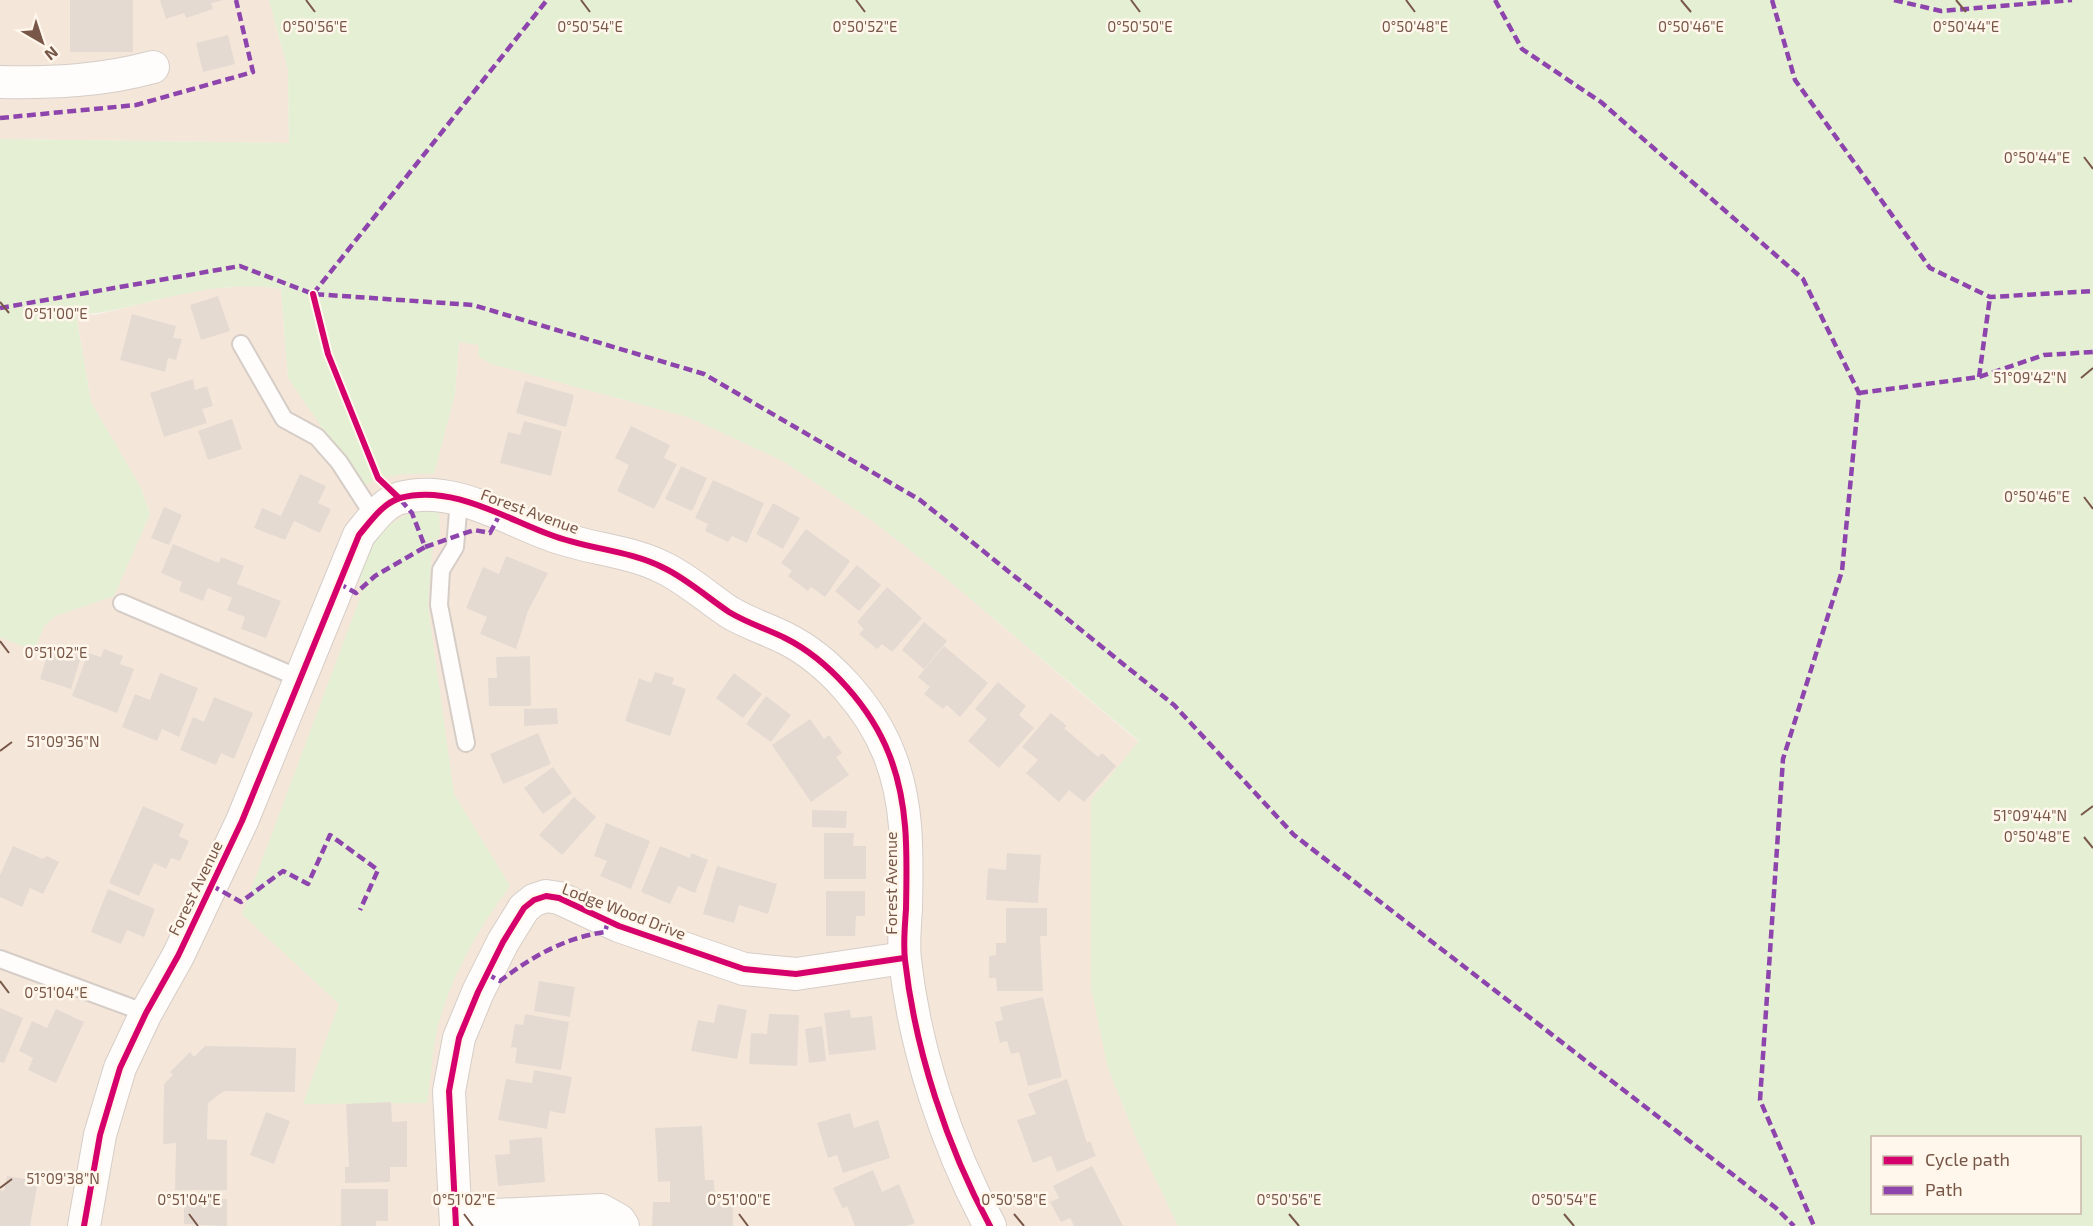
<svg xmlns="http://www.w3.org/2000/svg" width="2093" height="1226" font-family="'Exo 2',sans-serif">
<style>
.residential{fill:#f4e7da}
.green{fill:#e5efd4;fill-rule:evenodd}
.building{fill:#e5dad2}
.lines{fill:none;stroke-linecap:round;stroke-linejoin:round}
.service-casing{stroke:#d6cdc7;stroke-width:20}
.minor-casing{stroke:#d6cdc7;stroke-width:34}
.service{stroke:#fefdfc;stroke-width:16}
.minor{stroke:#fefdfc;stroke-width:32}
.quiet{stroke:#8e44ad;stroke-width:4.5;stroke-dasharray:9 4.5;stroke-linecap:butt}
.cycleway-casing{stroke:#fff7ec;stroke-width:10}
.cycleway{stroke:#d6006c;stroke-width:6}
.ticks{fill:none;stroke:#785748;stroke-width:2}
.labels{text-anchor:middle;stroke-width:5;stroke-linejoin:round;paint-order:stroke}
.street-label{font-size:16px;fill:#785748;stroke:#fff7ec}
.ticks-label{font-size:15px;text-anchor:middle;fill:#785748;stroke:#fff7ec;stroke-width:5;stroke-linejoin:round;paint-order:stroke}
</style>
<rect width="100%" height="100%" fill="#f8f2eb"/>
<g class="residential">
<polygon points="0,0 269,0 288,70 289,143 0,139"/>
<polygon points="256,285 281,289 288,377 455,394 459,342 479,345 479,356 491,364 688,417 783,461 874,522 947,579 1139,742 1091,801 1108,1068 1137,1140 1178,1226 0,1226 0,637 34,650 44,626 55,616 114,596 150,514 141,488 91,402 76,314 95,315 198,290"/>
</g>
<g class="green">
<path d="M 269,0 L 2093,0 L 2093,1226 L 1178,1226 L 1137,1140 L 1108,1068 L 1091,988 L 1091,800 L 1139,741 L 947,579 L 874,522 L 783,461 L 688,417 L 491,364 L 478,356 L 479,345 L 459,342 L 455,394 L 434,474 C 407,473 387,474 362,486 L 288,378 L 281,289 C 235,281 190,292 144,303 C 121,308 100,315 76,314 L 91,402 L 141,488 L 150,514 L 114,596 L 55,616 L 44,626 L 34,651 L 0,637 L 0,139 L 289,143 L 288,70 ZM 1872,1138 L 2080,1138 L 2080,1212 L 1872,1212 Z"/>
<path d="M 439,510 L 440,534 L 432,551 L 428,606 L 454,794 L 510,886 C 479,927 452,975 438,1025 C 432,1050 431,1078 427,1103 L 303,1104 L 339,1004 L 242,914 L 361,595 C 354,561 379,525 411,513 C 419,510 430,511 439,510 Z"/>
</g>
<g class="building">
<rect x="70" y="0" width="63" height="52"/>
<polygon points="160,0 221,0 221,1 211,3 213,9 186,18 184,13 166,19"/>
<polygon points="228,35 235,64 203,72 196,43"/>
<polygon points="218,296 230,331 201,340 190,305"/>
<polygon points="132,314 176,326 173,338 182,339 176,360 168,358 165,372 120,360"/>
<polygon points="193,379 195,390 207,386 213,406 202,409 207,423 164,437 150,393"/>
<polygon points="525,381 574,395 566,427 516,413"/>
<polygon points="232,419 242,449 208,460 198,431"/>
<polygon points="524,421 562,431 551,476 500,463 508,432 520,435"/>
<polygon points="631,426 670,445 664,458 677,464 654,509 617,491 629,465 615,458"/>
<polygon points="681,466 707,478 692,511 665,499"/>
<polygon points="300,474 326,486 318,503 331,509 320,533 294,521 285,540 254,528 262,508 281,516"/>
<polygon points="713,480 764,503 747,543 732,536 728,542 705,531 708,524 695,518"/>
<polygon points="773,503 800,518 783,549 756,534"/>
<polygon points="164,507 182,515 169,545 151,538"/>
<polygon points="806,529 850,561 825,597 811,587 808,591 788,576 792,571 781,563"/>
<polygon points="173,544 219,563 221,557 244,566 237,584 281,601 266,638 241,629 245,617 227,610 232,598 208,588 203,601 179,591 182,582 161,573"/>
<polygon points="506,556 548,573 528,611 516,649 480,634 487,617 466,608 483,567 499,574"/>
<polygon points="857,565 881,585 859,611 835,591"/>
<polygon points="887,587 922,618 892,652 882,644 877,649 859,634 864,629 857,622"/>
<polygon points="924,622 947,641 924,669 902,650"/>
<polygon points="50,646 81,657 71,689 40,679"/>
<polygon points="944,646 988,683 960,717 947,705 943,709 924,694 930,687 918,677"/>
<polygon points="104,649 123,656 120,664 134,669 117,713 72,696 88,653 101,657"/>
<polygon points="530,656 531,706 489,706 488,678 497,678 496,657"/>
<polygon points="655,672 674,678 672,684 686,689 670,736 625,721 639,678 651,683"/>
<polygon points="160,673 198,688 179,737 162,729 157,741 122,727 135,694 150,700"/>
<polygon points="734,673 762,694 743,718 716,698"/>
<polygon points="998,682 1026,706 1019,715 1034,728 999,768 968,741 987,719 975,709"/>
<polygon points="766,696 791,715 771,742 746,724"/>
<polygon points="214,697 253,713 234,759 221,753 216,765 180,750 193,717 204,722"/>
<polygon points="557,708 558,724 524,726 524,709"/>
<polygon points="1051,713 1067,726 1064,728 1098,757 1102,753 1116,766 1084,802 1069,790 1059,802 1026,773 1038,760 1022,747"/>
<polygon points="810,719 824,739 829,735 842,753 836,757 849,775 811,802 772,745"/>
<polygon points="538,733 551,764 503,784 490,754"/>
<polygon points="553,767 572,793 543,814 524,788"/>
<polygon points="574,797 596,817 562,855 539,835"/>
<polygon points="143,806 184,824 179,836 189,841 180,861 171,858 166,869 154,863 139,896 109,883"/>
<polygon points="812,810 847,811 846,828 812,827"/>
<polygon points="606,823 650,841 631,889 600,876 607,861 594,856"/>
<polygon points="824,833 854,833 853,846 866,846 866,879 824,879"/>
<polygon points="13,846 43,859 47,856 59,862 43,894 30,888 22,907 0,897 0,875"/>
<polygon points="660,846 690,858 691,853 708,860 695,893 678,886 670,904 641,892"/>
<polygon points="1007,853 1041,855 1038,903 986,900 988,868 1006,870"/>
<polygon points="717,866 777,884 768,914 739,905 734,923 703,914"/>
<polygon points="108,889 155,909 144,937 127,930 121,944 91,932"/>
<polygon points="826,891 865,891 865,916 856,916 855,936 826,936"/>
<polygon points="1006,908 1047,908 1047,936 1040,936 1043,991 997,991 996,978 989,978 989,956 996,955 996,943 1006,943"/>
<polygon points="539,981 575,987 570,1017 534,1011"/>
<polygon points="1043,997 1062,1077 1028,1086 1019,1052 1011,1054 1007,1041 1000,1043 995,1022 1003,1020 1000,1007"/>
<polygon points="718,1004 747,1010 737,1059 691,1051 698,1020 714,1023"/>
<polygon points="0,1008 23,1018 4,1063 0,1062"/>
<polygon points="56,1009 84,1022 56,1083 28,1070 33,1058 19,1051 32,1021 47,1028"/>
<polygon points="850,1010 851,1018 872,1016 876,1050 829,1055 824,1013"/>
<polygon points="525,1014 569,1022 561,1070 515,1063 517,1048 511,1047 515,1024 523,1025"/>
<polygon points="769,1014 799,1015 797,1066 749,1064 751,1033 767,1034"/>
<polygon points="822,1026 826,1061 809,1063 805,1029"/>
<polygon points="205,1046 296,1048 295,1092 224,1091 208,1103 207,1139 227,1140 227,1190 175,1190 176,1143 163,1144 164,1084 173,1075 170,1072 190,1052 194,1057"/>
<polygon points="534,1070 572,1077 565,1114 550,1111 547,1129 498,1120 506,1079 532,1083"/>
<polygon points="1067,1079 1087,1143 1090,1141 1096,1156 1057,1172 1051,1156 1033,1163 1017,1120 1036,1114 1028,1094"/>
<polygon points="391,1102 392,1122 407,1121 407,1167 390,1167 390,1182 345,1183 345,1167 349,1167 346,1104"/>
<polygon points="266,1112 290,1121 274,1164 250,1155"/>
<polygon points="850,1113 854,1128 878,1120 890,1158 843,1173 837,1155 828,1158 817,1123"/>
<polygon points="702,1126 705,1180 714,1180 715,1202 733,1202 733,1226 652,1226 653,1202 670,1202 670,1181 658,1182 655,1128"/>
<polygon points="542,1137 545,1182 498,1186 495,1155 510,1154 509,1140"/>
<polygon points="1092,1166 1115,1210 1123,1226 1074,1226 1070,1218 1061,1222 1050,1202 1059,1198 1053,1186"/>
<polygon points="873,1170 882,1192 899,1184 915,1223 906,1226 855,1226 847,1206 843,1209 833,1188"/>
<polygon points="7,1176 38,1181 30,1226 0,1226 0,1190 4,1191"/>
<polygon points="341,1189 388,1189 388,1221 376,1221 376,1226 341,1226"/>
<polygon points="184,1199 227,1199 227,1226 184,1224"/>
</g>
<g class="lines">
<g class="service-casing">
<g id="service">
<polyline points="241,344 284,419 317,437 339,462 374,516"/>
<polyline points="459,501 455,547 441,570 439,605 466,743"/>
<polyline points="122,603 299,678"/>
<polyline points="0,959 146,1013"/>
</g>
</g>
<g class="minor-casing">
<g id="minor">
<path d="M 0,82 C 52,83 102,81 153,67"/>
<polyline points="456,1217 601,1210 619,1220 623,1226"/>
<path d="M 84,1226 L 100,1135 L 120,1068 L 146,1013 L 178,956 L 242,821 L 359,535 C 370,522 383,503 400,498 C 452,484 504,518 551,535 C 587,549 629,550 664,568 C 687,579 708,598 729,612 C 747,623 767,629 785,638 C 829,660 871,708 889,754 C 909,804 907,856 906,909 C 905,925 903,943 905,960 C 915,1050 947,1147 990,1226"/>
<polyline points="456,1226 449,1091 459,1038 478,992 503,942 524,908 534,900 546,896 559,898 619,926 744,969 796,974 904,958"/>
</g>
</g>
<use href="#service" class="service"/>
<use href="#minor" class="minor"/>
<g class="quiet">
<polyline points="1495,0 1522,49 1601,102 1803,279 1859,393 1842,571 1783,759 1760,1100 1814,1226"/>
<polyline points="1772,0 1795,80 1930,268 1990,297 2093,291"/>
<polyline points="1894,0 1941,11 2072,0"/>
<polyline points="0,118 136,105 253,72 236,0"/>
<polyline points="313,294 547,0"/>
<polyline points="0,308 240,266 313,294 473,305 704,374 920,500 1174,705 1294,835 1776,1208 1794,1226"/>
<polyline points="1979,377 1990,297"/>
<polyline points="1859,393 1979,377 2044,355 2093,352"/>
<polyline points="425,547 474,530 490,533 500,514"/>
<polyline points="338,583 356,593 375,576 425,547 412,513 399,498"/>
<polyline points="211,885 241,902 283,871 308,884 330,835 378,870 360,910"/>
<path d="M 487,974 L 500,981 C 533,956 564,938 605,932 L 608,921"/>
</g>
<g class="cycleway-casing">
<g id="cycleway">
<polyline points="313,294 328,354 378,478 399,498"/>
<path d="M 84,1226 L 100,1135 L 120,1068 L 146,1013 L 178,956 L 242,821 L 359,535 C 370,522 383,503 400,498 C 452,484 504,518 551,535 C 587,549 629,550 664,568 C 687,579 708,598 729,612 C 747,623 767,629 785,638 C 829,660 871,708 889,754 C 909,804 907,856 906,909 C 905,925 903,943 905,960 C 915,1050 947,1147 990,1226"/>
<polyline points="456,1226 449,1091 459,1038 478,992 503,942 524,908 534,900 546,896 559,898 619,926 744,969 796,974 904,958"/>
</g>
</g>
<use href="#cycleway" class="cycleway"/>
</g>
<path class="ticks" d="M 306,0 L 315,12M 581,0 L 590,12M 856,0 L 865,12M 1131,0 L 1140,12M 1406,0 L 1415,12M 1681,0 L 1691,12M 1956,0 L 1966,12M 2084,157 L 2093,169M 0,302 L 9,313M 2081,378 L 2093,368M 2084,497 L 2093,509M 0,641 L 9,653M 0,751 L 12,742M 2081,815 L 2093,806M 2084,837 L 2093,848M 0,981 L 9,993M 0,1188 L 12,1179M 189,1214 L 198,1226M 464,1214 L 473,1226M 739,1214 L 748,1226M 1014,1214 L 1024,1226M 1289,1214 L 1299,1226M 1564,1214 L 1574,1226"/>
<g class="labels">
<g class="street-label">
<text transform="translate(530 511) rotate(20)" y="6">Forest Avenue</text>
<text transform="translate(891 883) rotate(-90)" y="6">Forest Avenue</text>
<text transform="translate(195 888) rotate(-64)" y="6">Forest Avenue</text>
<text transform="translate(624 911) rotate(21)" y="6">Lodge Wood Drive</text>
</g>
</g>
<g class="ticks-label">
<text x="315" y="32">0°50'56"E</text>
<text x="590" y="32">0°50'54"E</text>
<text x="865" y="32">0°50'52"E</text>
<text x="1140" y="32">0°50'50"E</text>
<text x="1415" y="32">0°50'48"E</text>
<text x="1691" y="32">0°50'46"E</text>
<text x="1966" y="32">0°50'44"E</text>
<text x="2037" y="163">0°50'44"E</text>
<text x="56" y="319">0°51'00"E</text>
<text x="2030" y="383">51°09'42"N</text>
<text x="2037" y="502">0°50'46"E</text>
<text x="56" y="658">0°51'02"E</text>
<text x="63" y="747">51°09'36"N</text>
<text x="2030" y="821">51°09'44"N</text>
<text x="2037" y="842">0°50'48"E</text>
<text x="56" y="998">0°51'04"E</text>
<text x="63" y="1184">51°09'38"N</text>
<text x="189" y="1205">0°51'04"E</text>
<text x="464" y="1205">0°51'02"E</text>
<text x="739" y="1205">0°51'00"E</text>
<text x="1014" y="1205">0°50'58"E</text>
<text x="1289" y="1205">0°50'56"E</text>
<text x="1564" y="1205">0°50'54"E</text>
</g>
<rect x="1871" y="1136" width="210" height="78" fill="#fff7ec" stroke="#c9b7aa" stroke-width="1.5"/>
<rect x="1883" y="1156" width="30" height="9" fill="#d6006c" stroke="#c9b7aa" stroke-width="1.5"/>
<text x="1925" y="1166" font-size="18" fill="#785748">Cycle path</text>
<rect x="1883" y="1186" width="30" height="9" fill="#8e44ad" stroke="#c9b7aa" stroke-width="1.5"/>
<text x="1925" y="1196" font-size="18" fill="#785748">Path</text>
<g transform="translate(42 42) rotate(141)" stroke="#fff7ec" stroke-width="4.5" paint-order="stroke">
<path d="M0-4.5L10 22L0 15L-10 22Z" fill="#785748"/>
<text y="-9" font-size="16" font-weight="bold" text-anchor="middle" fill="#785748">N</text>
</g>
</svg>
